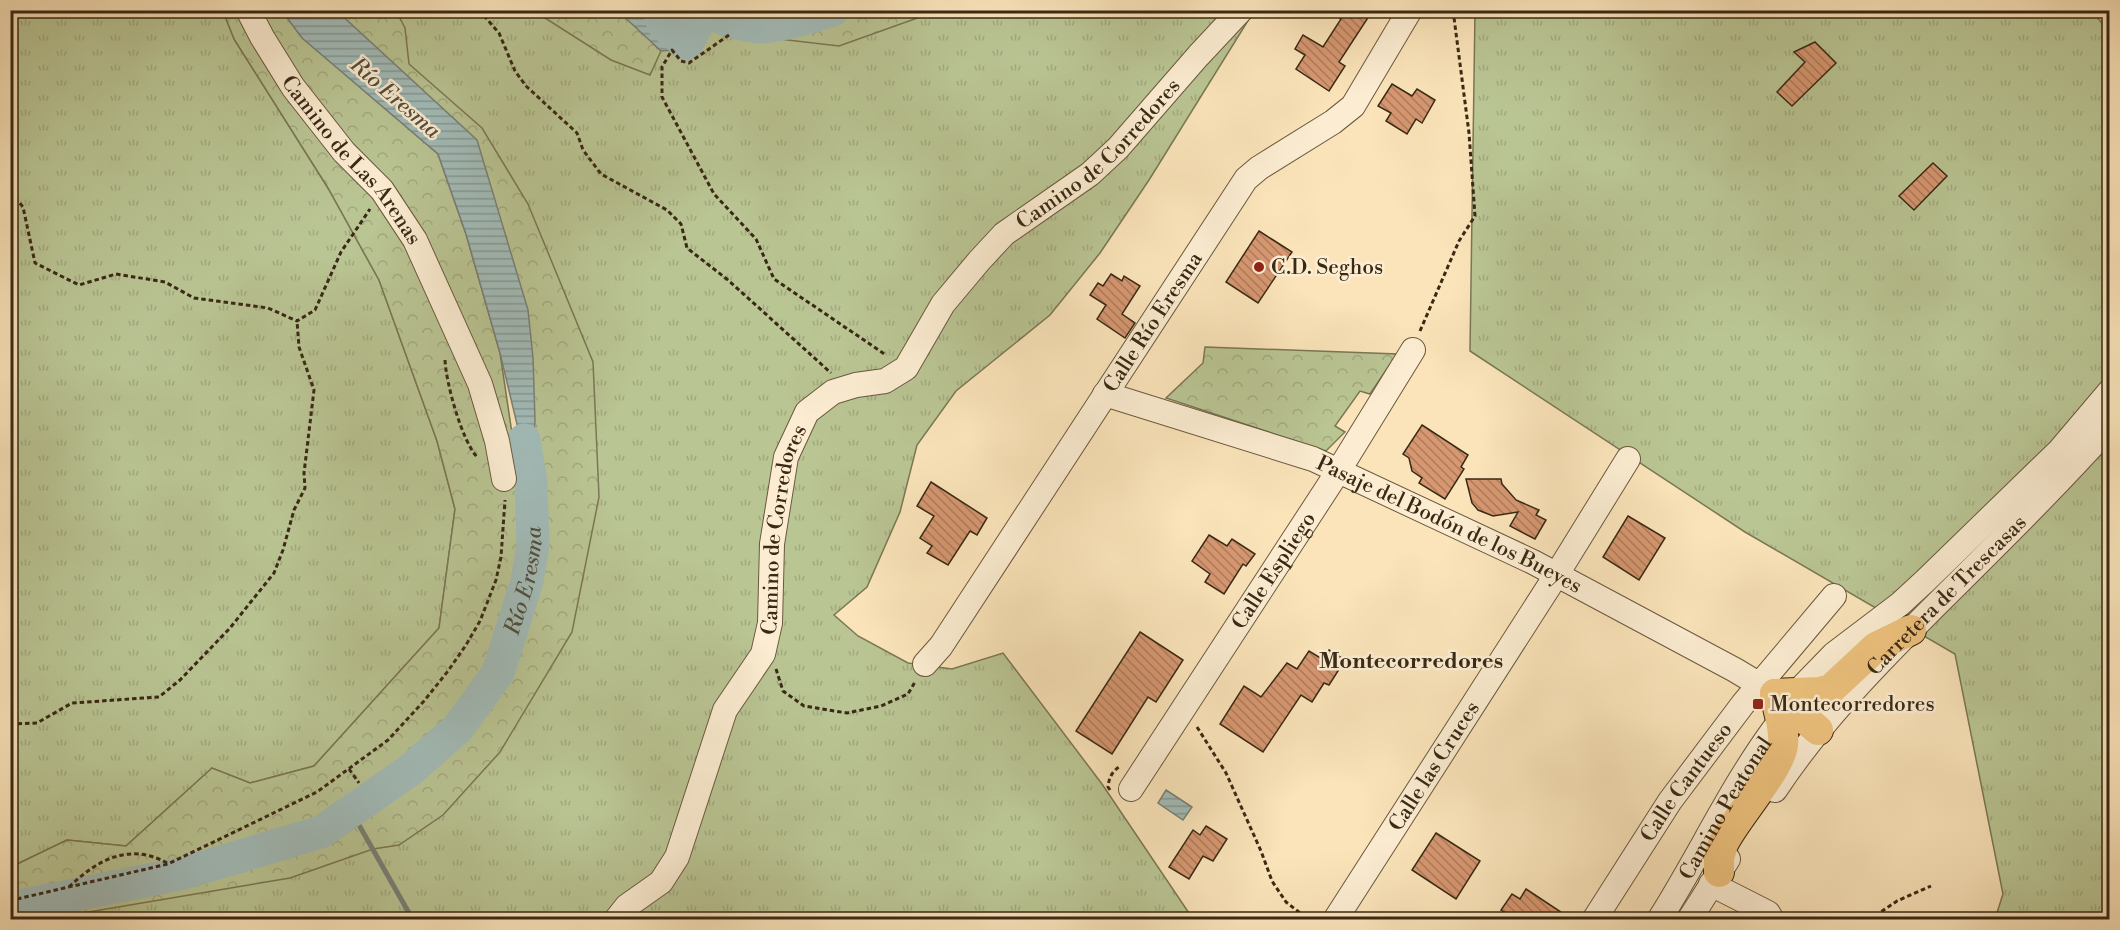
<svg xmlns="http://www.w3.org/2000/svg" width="2120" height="930" font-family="'Libre Bodoni',serif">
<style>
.grass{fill:url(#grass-tufts);stroke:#7a7754;stroke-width:1.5}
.forest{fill:url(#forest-crowns);stroke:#7a7754;stroke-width:1.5}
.water{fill:url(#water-rules);stroke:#788177;stroke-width:1.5}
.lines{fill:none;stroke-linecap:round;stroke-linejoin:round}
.stream{stroke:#788177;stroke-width:5}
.river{stroke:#a2bcb9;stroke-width:33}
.building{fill:url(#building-back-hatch);stroke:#392915;stroke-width:1.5}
.minor-casing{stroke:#6a583e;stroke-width:26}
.major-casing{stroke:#392915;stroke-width:32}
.path{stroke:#392915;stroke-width:3;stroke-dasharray:4.5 3;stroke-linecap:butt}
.minor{stroke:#fcedd2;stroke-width:24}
.major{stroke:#eec27d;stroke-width:30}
.poi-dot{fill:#8f2418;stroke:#fcedd2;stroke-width:2}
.labels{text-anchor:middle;stroke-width:5;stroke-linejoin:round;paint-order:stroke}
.street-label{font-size:21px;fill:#392915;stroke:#fcedd2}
.poi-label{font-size:21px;fill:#392915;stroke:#fcedd2;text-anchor:start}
.water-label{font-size:22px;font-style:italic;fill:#534e3e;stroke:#fcedd2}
.neighbourhood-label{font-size:22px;font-weight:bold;fill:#392915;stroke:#fcedd2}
</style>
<defs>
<pattern id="grass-tufts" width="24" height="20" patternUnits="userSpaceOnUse" patternTransform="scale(1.5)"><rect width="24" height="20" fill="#bac594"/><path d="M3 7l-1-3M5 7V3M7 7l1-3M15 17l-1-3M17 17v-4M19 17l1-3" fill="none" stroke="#a1a97f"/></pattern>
<pattern id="forest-crowns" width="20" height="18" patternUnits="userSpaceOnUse" patternTransform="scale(1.5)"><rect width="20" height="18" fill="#bac594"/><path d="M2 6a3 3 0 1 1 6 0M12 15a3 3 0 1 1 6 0" fill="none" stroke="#a1a97f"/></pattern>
<pattern id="water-rules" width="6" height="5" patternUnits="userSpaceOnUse" patternTransform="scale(1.5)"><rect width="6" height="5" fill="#a2bcb9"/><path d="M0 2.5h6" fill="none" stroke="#859995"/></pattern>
<pattern id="building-back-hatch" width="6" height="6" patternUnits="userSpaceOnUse" patternTransform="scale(1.5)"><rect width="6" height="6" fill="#d69771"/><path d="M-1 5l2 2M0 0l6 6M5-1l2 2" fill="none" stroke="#af7b5c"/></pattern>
</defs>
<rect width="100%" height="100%" fill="#fbe4ba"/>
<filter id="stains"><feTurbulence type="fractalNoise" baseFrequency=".00333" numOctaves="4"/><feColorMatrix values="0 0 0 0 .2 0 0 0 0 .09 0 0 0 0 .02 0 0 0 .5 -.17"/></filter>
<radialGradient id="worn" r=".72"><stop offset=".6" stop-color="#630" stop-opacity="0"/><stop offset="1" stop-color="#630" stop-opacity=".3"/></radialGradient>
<g class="grass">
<path d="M 703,10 C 719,18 740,25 758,27 C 776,28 814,16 833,10 L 1254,11 L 1149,180 L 1100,253 L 1050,315 L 956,391 L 917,445 L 900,512 L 867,587 L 834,615 L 858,636 L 908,663 L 952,669 L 1003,653 L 1102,784 L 1193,919 L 11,920 L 10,908 L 59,898 L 498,672 L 527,581 L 533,545 L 531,483 L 500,281 L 293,11 Z"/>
<polygon points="11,11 223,11 234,39 328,188 379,280 437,441 455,509 439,628 314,766 250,783 212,768 126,846 67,840 11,867"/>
<polygon points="1475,11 2092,11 2110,33 2109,919 1995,919 2003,894 1955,654 1745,532 1470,351"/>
</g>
<g class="forest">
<polygon points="835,10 937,11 839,46 736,34 730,11 742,11 759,16 835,15"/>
<polygon points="223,11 282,11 303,38 438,154 466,234 500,353 521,494 524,633 542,515 531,404 465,154 329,11 396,11 405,28 409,64 482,128 528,204 593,362 599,497 572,632 500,752 443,815 399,845 373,849 290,878 47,919 11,920 11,867 67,840 126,846 212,768 250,783 314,766 439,628 455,509 437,441 379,280 328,188 234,39"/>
<polygon points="534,11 630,11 653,43 661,51 650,75 611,60"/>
<polygon points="1205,347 1397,354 1370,394 1360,391 1335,426 1345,432 1326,451 1166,398 1203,363"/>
</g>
<g class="water">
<polygon points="282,11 337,11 477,140 528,310 533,358 535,420 531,483 500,353 466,234 438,154 302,38"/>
<polygon points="618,11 696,11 672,50 661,51"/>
<polygon points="1166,790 1192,807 1183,820 1158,803"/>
</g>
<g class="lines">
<polyline class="stream" points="351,811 413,920"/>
<g class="river">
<polyline points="658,10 663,24 687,44 704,11"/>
<path d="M 703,10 C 718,18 740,25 758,27 C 776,28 814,16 833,10"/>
<path id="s1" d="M 10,908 L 184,873 L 321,832 L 409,771 L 457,729 L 498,673 L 527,581 L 533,545 L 531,483 L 524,440"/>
</g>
</g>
<g class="building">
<polygon points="1328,10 1373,10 1339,62 1345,66 1329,91 1296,69 1305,55 1295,49 1303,35 1323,47 1341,19"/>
<polygon points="1815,42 1836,63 1792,106 1777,92 1805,62 1794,52"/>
<polygon points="1392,84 1412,96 1417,89 1435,100 1422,123 1416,119 1407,134 1386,121 1391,113 1378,106"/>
<polygon points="1933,163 1947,176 1914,210 1899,196"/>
<polygon points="1259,231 1292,252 1258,303 1226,282"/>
<polygon points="1111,274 1122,281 1124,276 1140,286 1122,314 1135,323 1125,338 1097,319 1106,305 1090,295 1098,283 1103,286"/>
<polygon points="1422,425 1468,455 1461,467 1464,469 1445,499 1419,483 1422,478 1412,471 1409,458 1403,454"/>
<polygon points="1466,479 1501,479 1502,484 1516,500 1539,510 1536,515 1546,520 1535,539 1510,526 1518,512 1493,516 1478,510 1472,503"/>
<polygon points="931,482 987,518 977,535 970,531 948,565 927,553 932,546 920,538 934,516 917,506"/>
<polygon points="1628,516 1665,538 1639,580 1603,557"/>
<polygon points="1209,535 1227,546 1232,539 1255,554 1246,566 1243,564 1224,594 1205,582 1210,574 1192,561"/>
<polygon points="1140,632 1183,660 1156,702 1148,697 1112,754 1076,731"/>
<polygon points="1329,650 1345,660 1329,685 1324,683 1312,702 1301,695 1263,752 1220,724 1244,686 1261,697 1287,663 1297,669 1309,651 1322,659"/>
<polygon points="1206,826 1227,839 1213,861 1203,856 1189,879 1169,867 1193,830 1200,835"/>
<polygon points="1436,833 1480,861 1456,899 1412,870"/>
<polygon points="1526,889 1573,920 1516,920 1501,910 1512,894 1520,899"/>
</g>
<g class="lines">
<g class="minor-casing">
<g id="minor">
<path id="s2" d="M 248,10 L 262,37 L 293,87 L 344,152 L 382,190 L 415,240 L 480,384 L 497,441 L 504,479"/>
<path id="s3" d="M 1105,394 L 1313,459 L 1533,562 L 1735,670 L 1775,694"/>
<path id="s4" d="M 925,664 L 941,646 L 1246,179 L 1259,168 L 1333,122 L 1353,106 L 1410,10"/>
<polyline points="1802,687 1834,654 1900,604 1925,581 2060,450 2110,391"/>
<path id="s5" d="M 1131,789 L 1339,470 L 1413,350"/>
<path id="s6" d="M 1775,790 C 1818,725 1871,670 1926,615 C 1988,553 2051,492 2110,426"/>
<polyline points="1711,884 1768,913 1772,920"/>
<path id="s7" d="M 616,920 L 627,906 L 661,882 L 677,857 L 725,710 L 763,654 L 770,623 L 772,544 L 786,457 L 807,412 L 833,392 L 856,385 L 885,381 L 906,368 L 943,304 L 979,261 L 1004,234 L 1090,174 L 1118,148 L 1198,56 L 1241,10"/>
<path id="s8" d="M 1335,920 L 1557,574 L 1628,459"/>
<path id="s9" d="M 1594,920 L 1670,801 L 1743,704 L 1834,596"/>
<path id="s10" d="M 1659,920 C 1699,857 1730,789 1774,729"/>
<polyline points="1689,920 1728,859"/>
</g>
</g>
<g class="major-casing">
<g id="major">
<polyline points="1775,694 1820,692 1831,689 1876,647 1911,630"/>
<polyline points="1775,694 1818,730"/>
<path d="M 1719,872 L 1719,858 L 1723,844 C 1736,817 1780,770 1783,745 C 1785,729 1778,710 1775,694"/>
</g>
</g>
<g class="path">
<polyline points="479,10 499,33 515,71 526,86 577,133 583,150 601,174 667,210 681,224 687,248 728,280 831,373"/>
<polyline points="729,35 689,63 681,61 672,50 662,67 662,97 714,194 756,239 774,279 886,355"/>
<polyline points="10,192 23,207 35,263 79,285 116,274 165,282 194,298 268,308 297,321 315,310 341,252 370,209"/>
<polyline points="1420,331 1459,241 1475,216 1469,133 1453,10"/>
<path d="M 445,360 C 446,383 462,442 478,458"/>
<polyline points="776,669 783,691 804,706 847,713 881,706 908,694 915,682"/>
<polyline points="10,724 37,723 72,703 159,697 180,680 230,628 274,573 283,550 294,510 305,488 304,473 314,390 299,347 297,321"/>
<polyline points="1197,727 1226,773 1261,851 1272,881 1286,902 1309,920"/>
<polyline points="349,769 359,783"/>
<path d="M 1110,790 L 1108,787 C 1109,777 1112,772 1120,766"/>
<path d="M 69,887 C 97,860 129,842 167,863"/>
<polyline points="17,899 168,864 317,792 388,740 424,701 448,671 466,645 480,621 496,580 501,557 505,500"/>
<polyline points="1791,917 1803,920"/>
<polyline points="1869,920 1897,901 1931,886"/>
</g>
<use href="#minor" class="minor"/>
<use href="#major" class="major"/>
</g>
<g class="poi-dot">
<circle cx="1259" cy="267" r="6"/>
<rect x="1752" y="698" width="12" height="12" rx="3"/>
</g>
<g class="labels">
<g class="street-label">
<text dy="7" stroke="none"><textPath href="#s7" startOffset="962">Camino de Corredores</textPath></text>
<text dy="7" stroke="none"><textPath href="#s2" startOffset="183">Camino de Las Arenas</textPath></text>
<text dy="7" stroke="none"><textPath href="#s4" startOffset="411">Calle Río Eresma</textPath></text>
<text dy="7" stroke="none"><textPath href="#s3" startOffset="369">Pasaje del Bodón de los Bueyes</textPath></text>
<text dy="7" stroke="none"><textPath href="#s7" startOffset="438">Camino de Corredores</textPath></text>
<text dy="7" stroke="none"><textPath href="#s5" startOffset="261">Calle Espliego</textPath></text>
<text dy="7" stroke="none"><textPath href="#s6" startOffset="260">Carretera de Trescasas</textPath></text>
<text dy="7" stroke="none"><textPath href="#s8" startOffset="183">Calle las Cruces</textPath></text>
<text dy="7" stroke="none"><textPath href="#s9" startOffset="166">Calle Cantueso</textPath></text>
<text dy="7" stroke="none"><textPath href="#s10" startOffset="130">Camino Peatonal</textPath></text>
</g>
<g class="poi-label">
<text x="1271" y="274">C.D. Seghos</text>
<text x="1770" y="711">Montecorredores</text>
</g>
<g class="water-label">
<text transform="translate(396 97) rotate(41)" y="8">Río Eresma</text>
<text dy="8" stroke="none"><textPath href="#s1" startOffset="657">Río Eresma</textPath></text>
</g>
<g class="neighbourhood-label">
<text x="1411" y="668">Montecorredores</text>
</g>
</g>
<rect width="2120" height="930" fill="none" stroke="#fbe4ba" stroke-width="36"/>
<rect x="12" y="12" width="2096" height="906" fill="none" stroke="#392915" stroke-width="3"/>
<rect x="18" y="18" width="2084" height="894" fill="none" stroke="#392915" stroke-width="1.5"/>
<rect width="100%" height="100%" filter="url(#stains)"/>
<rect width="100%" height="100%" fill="url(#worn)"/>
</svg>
